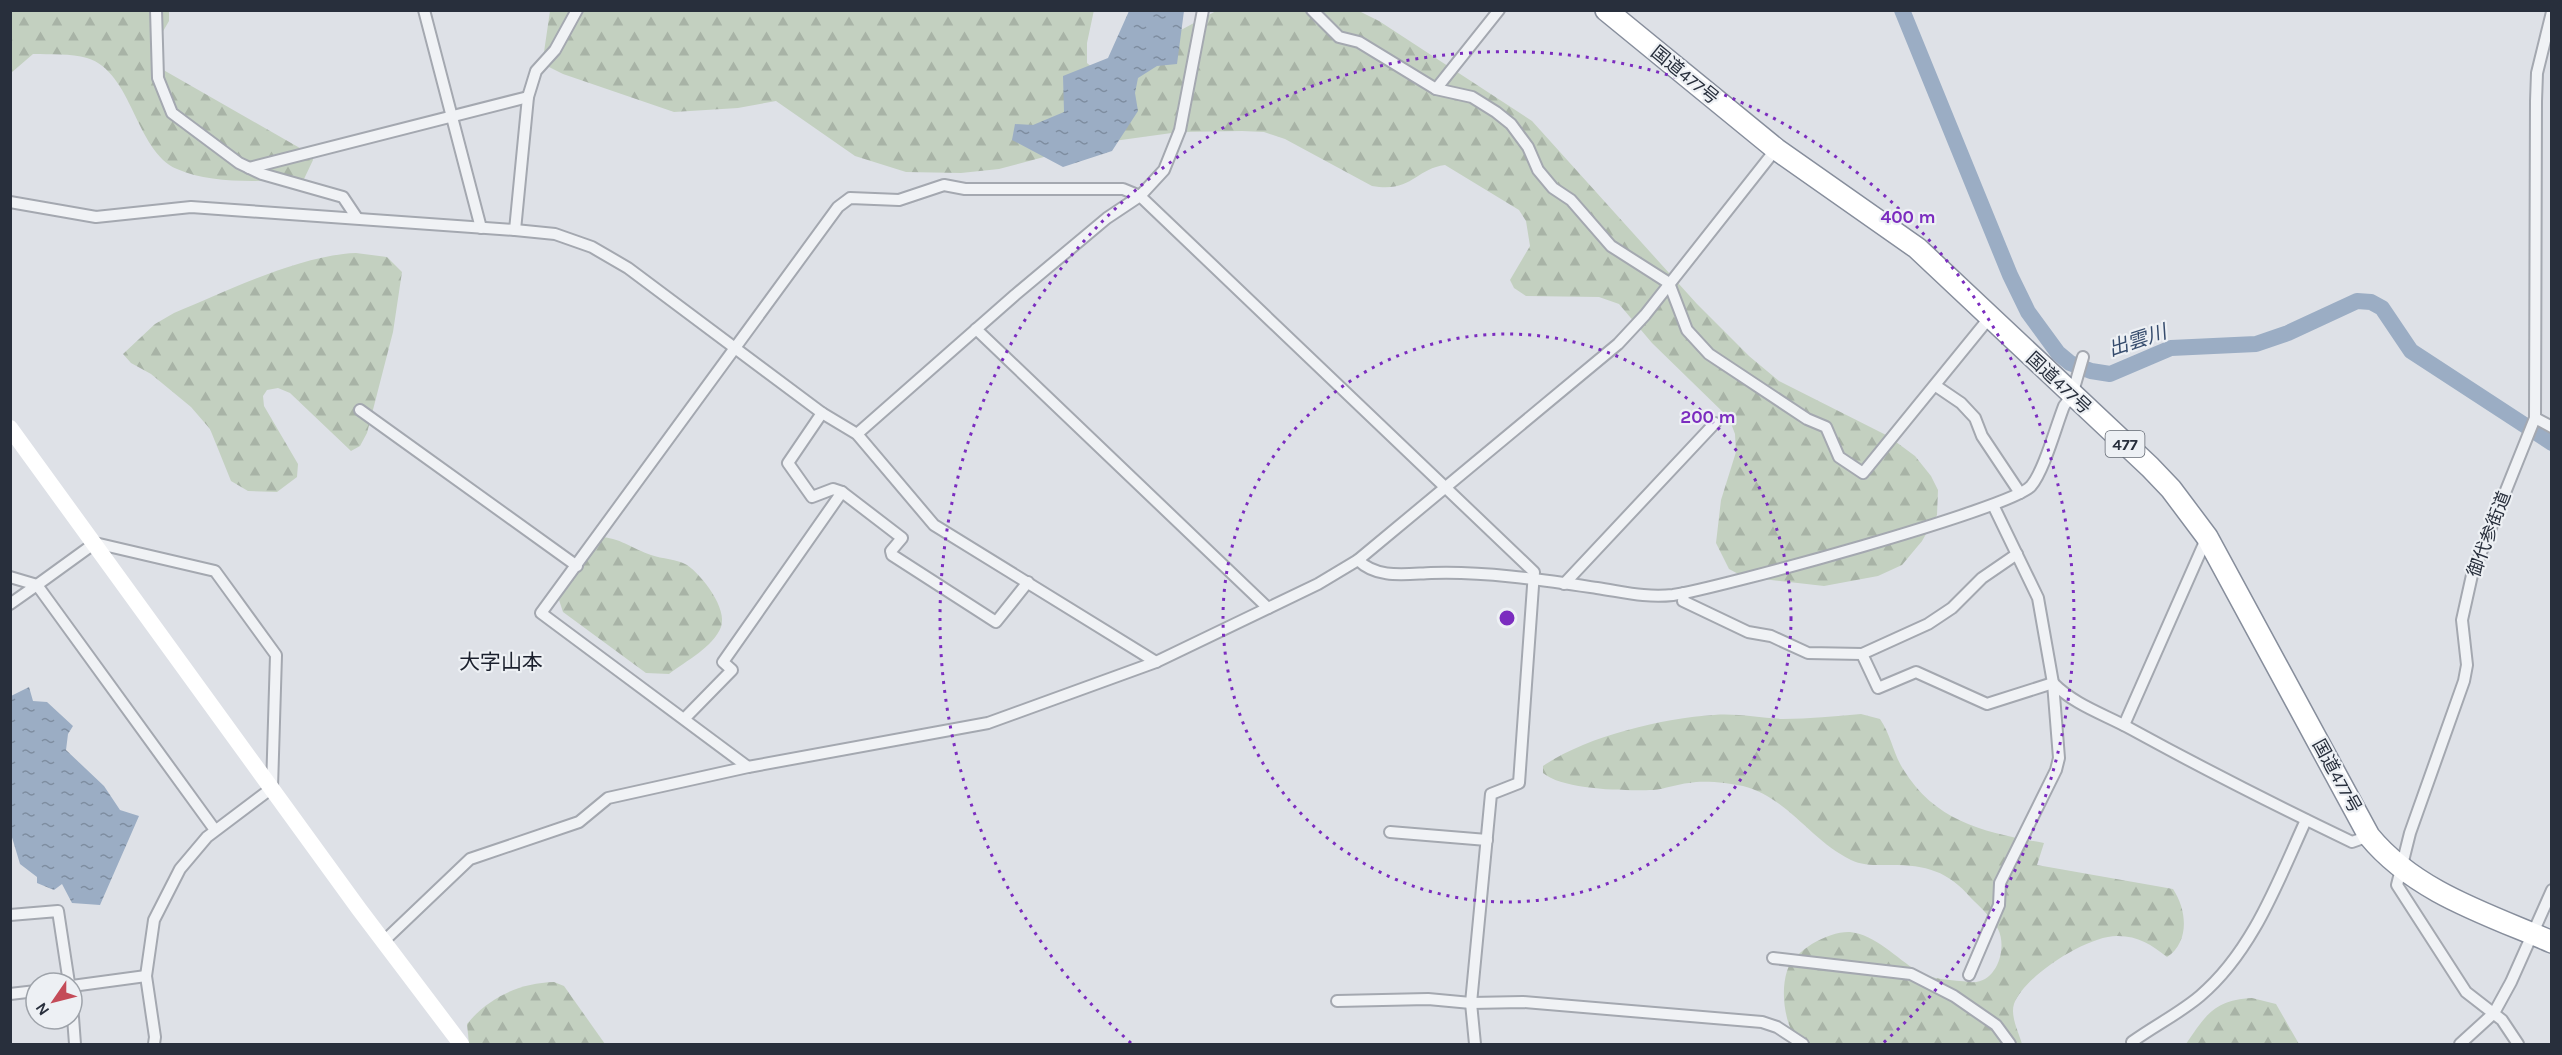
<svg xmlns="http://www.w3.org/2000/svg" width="2562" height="1055" font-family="Karla,'Noto Sans JP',sans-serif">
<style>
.forest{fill:url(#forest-firs)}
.water{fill:url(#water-ripples)}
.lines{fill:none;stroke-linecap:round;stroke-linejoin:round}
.river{stroke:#9badc4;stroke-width:16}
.street-casing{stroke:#a4a8b0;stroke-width:14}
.highway-casing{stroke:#878e9c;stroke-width:24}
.street{stroke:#f0f2f5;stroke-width:10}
.secondary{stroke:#fff;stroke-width:16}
.highway{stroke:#fff;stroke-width:21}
.ring{fill:none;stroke:#7b2cbf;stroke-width:3;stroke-dasharray:3 6}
.labels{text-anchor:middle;stroke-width:4.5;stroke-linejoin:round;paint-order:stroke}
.shield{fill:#edf0f4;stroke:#636973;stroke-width:1.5}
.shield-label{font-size:16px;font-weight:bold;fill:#282f3c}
.street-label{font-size:18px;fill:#282f3c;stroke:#edf0f4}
.water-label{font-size:20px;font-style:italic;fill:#364c6d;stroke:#edf0f4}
.quarter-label{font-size:21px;fill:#1b202d;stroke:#edf0f4}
.centre{fill:#7b2cbf;stroke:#edf0f4;stroke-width:3}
.ring-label{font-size:18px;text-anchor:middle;font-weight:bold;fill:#7b2cbf;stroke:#edf0f4;stroke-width:4.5;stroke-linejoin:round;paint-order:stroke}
</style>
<defs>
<pattern id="forest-firs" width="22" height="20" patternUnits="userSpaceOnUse" patternTransform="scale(1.5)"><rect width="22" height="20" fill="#c3d0c0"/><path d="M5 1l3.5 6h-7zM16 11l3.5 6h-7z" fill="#a8b3a6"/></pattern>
<pattern id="water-ripples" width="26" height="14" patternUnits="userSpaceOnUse" patternTransform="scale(1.5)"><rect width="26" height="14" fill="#9badc4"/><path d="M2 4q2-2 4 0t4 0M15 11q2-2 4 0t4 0" fill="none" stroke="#7e8da0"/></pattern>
</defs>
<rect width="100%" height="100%" fill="#dee1e7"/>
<g class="forest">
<path d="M 1094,10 L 1087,43 L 1087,63 L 1100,74 L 1216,11 L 1359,11 L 1379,21 L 1532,121 L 1697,304 L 1749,356 L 1779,381 L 1888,436 L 1915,456 L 1931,476 L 1938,490 L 1937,515 L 1922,541 L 1902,565 L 1878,576 L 1824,586 L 1744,577 L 1729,569 L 1716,543 L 1721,500 L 1736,452 L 1735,434 L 1729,418 L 1652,343 L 1619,304 L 1599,297 L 1526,296 L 1514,288 L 1510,280 L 1530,246 L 1526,221 L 1519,210 L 1445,165 C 1415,169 1412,193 1372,186 L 1285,139 L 1264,132 L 1242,131 L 1179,132 L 1092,144 L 999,169 L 961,173 L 906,172 L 855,156 L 776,101 L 738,108 L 674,112 L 563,74 L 547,66 L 543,59 L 550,11 Z"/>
<path d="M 11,11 L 169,11 L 169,21 L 158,40 L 160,68 L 312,155 L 313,160 L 304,179 C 266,181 213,185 177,169 C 135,151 133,72 87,58 C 71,53 50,55 33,54 L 11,73 Z"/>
<path d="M 356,253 L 387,257 L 402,272 L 393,332 L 367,433 L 360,446 L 351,451 L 290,393 L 278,388 L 267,390 L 263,396 L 264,406 L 298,464 L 297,477 L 277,492 L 248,491 L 231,481 L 210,429 L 191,407 L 151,374 L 131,363 L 123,354 L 155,324 L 174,313 C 227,291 300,255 356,253 Z"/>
<path d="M 599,537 C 619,537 633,549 651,555 C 662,559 677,559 687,565 C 702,575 728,609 721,627 C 713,647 686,661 669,674 L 646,673 L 563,612 L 559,600 L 583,549 Z"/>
<path d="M 1861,714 L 1880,719 C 1891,735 1893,753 1903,769 C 1936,823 1987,833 2044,843 L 2037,865 L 2173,889 C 2187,910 2190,942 2167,957 C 2152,945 2138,936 2118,936 C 2088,935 2024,976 2014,1004 C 2010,1016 2019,1033 2022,1044 L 1799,1044 C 1785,1026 1780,993 1787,971 C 1794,950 1829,931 1850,932 C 1874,934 1898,959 1917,971 C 1932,980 1953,980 1970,982 C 1996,985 2008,949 1998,929 C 1992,918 1980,907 1971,898 C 1948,871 1926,865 1891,865 C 1878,865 1863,866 1851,860 C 1811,841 1787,797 1743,786 C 1728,783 1704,780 1689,783 C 1677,784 1665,789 1653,790 C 1626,791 1563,790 1543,773 L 1543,766 C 1585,737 1662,718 1714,715 C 1736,713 1760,718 1783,719 C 1809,719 1835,716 1861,714 Z"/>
<path d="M 554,982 L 564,986 L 605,1044 L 469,1044 L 467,1024 C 489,997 520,983 554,982 Z"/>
<path d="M 2252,998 L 2276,1004 L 2299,1044 L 2186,1044 C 2206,1015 2214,1000 2252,998 Z"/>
</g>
<g class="water">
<polygon points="1129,11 1184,11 1177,64 1157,66 1138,78 1135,93 1138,111 1112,151 1063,167 1012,140 1015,124 1033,125 1064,112 1063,76 1108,58"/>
<polygon points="29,687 33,701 47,702 73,726 68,734 66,750 104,786 120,810 139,816 100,905 72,903 62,884 54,890 37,883 37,877 20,864 11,834 11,696"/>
</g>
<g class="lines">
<polyline class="river" points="1902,10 2010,275 2028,312 2058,353 2070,363 2091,371 2110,374 2171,348 2256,344 2288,333 2357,301 2371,302 2382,308 2411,351 2552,443"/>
<g class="street-casing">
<g id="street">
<polyline points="156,10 158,78 172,113 239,163 262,174 343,197 357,218"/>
<polyline points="424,10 481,228"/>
<polyline points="1312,10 1339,37 1359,42 1436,89 1472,97 1496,112 1511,124 1528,147 1538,170 1553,188 1571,200 1611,246 1669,283 1687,330 1709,354 1807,419 1826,427 1839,457 1863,473 1990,317"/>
<polyline points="1436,89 1499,10"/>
<polyline points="249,168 528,97"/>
<polyline points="10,202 96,217 191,207 515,230 555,234 592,247 628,268 822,413 857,434 934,525 1156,662"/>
<polyline points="515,230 528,97 536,71 555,50 577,10"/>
<polyline points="976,329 1268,608"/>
<polyline points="1936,386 1961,403 1975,418 1982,436 2020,493"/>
<polyline points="360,410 577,566"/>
<polyline points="822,413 788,463 812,497 833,489 842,492 902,538 891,551 892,555 996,622 1028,582"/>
<polyline points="2535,418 2552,427"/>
<polyline points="857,434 1015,295 1107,218 1140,196 1164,170 1180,130 1203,10"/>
<polyline points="1358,560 1618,344 1645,315 1776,149"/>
<polyline points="10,577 37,585"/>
<polyline points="1564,584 1715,423"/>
<polyline points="1684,593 1683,601 1748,632 1771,636 1808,653 1862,654 1928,624 1952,608 1982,578 2017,554"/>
<polyline points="10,604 37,585"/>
<polyline points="1862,654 1878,688 1916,672 1987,704 2053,683"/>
<path d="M 2053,683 C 2076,706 2104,714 2131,729 C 2204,769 2277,806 2352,842 L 2369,836"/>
<polyline points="685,718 732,670 723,662 842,492"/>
<polyline points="2124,725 2207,537"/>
<polyline points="748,767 541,613 838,207 850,198 899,200 944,185 965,189 1123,189 1140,196 1534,572 1519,783 1491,794 1471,1003 1475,1044"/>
<polyline points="1390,832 1487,840"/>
<polyline points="10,915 58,911 69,983"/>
<path d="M 385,940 L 470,859 L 579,822 L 608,798 L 748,767 L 988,723 L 1156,662 L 1318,584 L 1358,560 C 1377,579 1405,574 1431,573 C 1485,571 1543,580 1597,588 C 1624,592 1646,598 1673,595 C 1716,589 2013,508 2031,486 C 2044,471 2056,426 2064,406 L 2072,395 L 2083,357"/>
<polyline points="1773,958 1911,974 1954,996 1996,1025 2010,1044"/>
<polyline points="1969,975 1999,905 2000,883 2056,770 2059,758 2053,683 2038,598 1993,505"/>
<polyline points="72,986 146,976"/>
<polyline points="10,994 36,991"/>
<polyline points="1337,1001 1428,999 1471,1003 1523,1002 1762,1022 1777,1027 1803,1044"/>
<polyline points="72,1004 75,1044"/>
<path d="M 2132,1042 C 2154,1026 2180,1013 2200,996 C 2253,951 2278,881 2306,820"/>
<polyline points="154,1044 155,1037 146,976 154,920 180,869 207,837 272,788 276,655 215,571 95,543 37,585 215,830"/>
<polyline points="2460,1044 2494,1013 2511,982 2552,890"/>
<polyline points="2518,1044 2502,1020 2466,992 2397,885 2410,833 2464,681 2467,665 2462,620 2472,575 2535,418 2536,101 2537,73 2552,12"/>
</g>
</g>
<g class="highway-casing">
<path id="highway" d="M 1606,10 L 1776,149 L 1917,248 L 2150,467 L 2171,489 L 2207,537 L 2369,836 C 2415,892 2487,914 2552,942"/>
</g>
<use href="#street" class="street"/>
<polyline class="secondary" points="10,428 359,909 461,1044"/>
<use href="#highway" class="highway"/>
</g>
<g class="ring">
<circle cx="1507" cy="618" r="284"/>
<path d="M1131 1043A567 567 0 1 1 1883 1043"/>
</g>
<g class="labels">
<rect class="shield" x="2105.5" y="431" width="39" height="26" rx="4.5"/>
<g class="shield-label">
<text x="2125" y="450">477</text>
</g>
<g class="street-label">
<text transform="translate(1685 75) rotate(39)" y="6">国道477号</text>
<text transform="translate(2059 383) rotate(43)" y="6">国道477号</text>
<text transform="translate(2489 534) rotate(-69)" y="6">御代参街道</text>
<text transform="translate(2337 776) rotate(61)" y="6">国道477号</text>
</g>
<g class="water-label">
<text transform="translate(2137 340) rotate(-18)" y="7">出雲川</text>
</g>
<g class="quarter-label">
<text x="501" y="669">大字山本</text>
</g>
</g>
<circle cx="1507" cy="618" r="9" class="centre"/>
<g class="ring-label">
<text x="1908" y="223">400 m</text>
<text x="1708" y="423">200 m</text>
</g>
<rect width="2562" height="1055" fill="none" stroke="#282f3c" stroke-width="24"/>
<g transform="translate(54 1001) rotate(235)"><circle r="28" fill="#edf0f4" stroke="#9ea3aa" stroke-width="1.5"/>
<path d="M0-4.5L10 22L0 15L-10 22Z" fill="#c44b58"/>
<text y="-9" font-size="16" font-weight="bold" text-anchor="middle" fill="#282f3c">N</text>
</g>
</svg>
